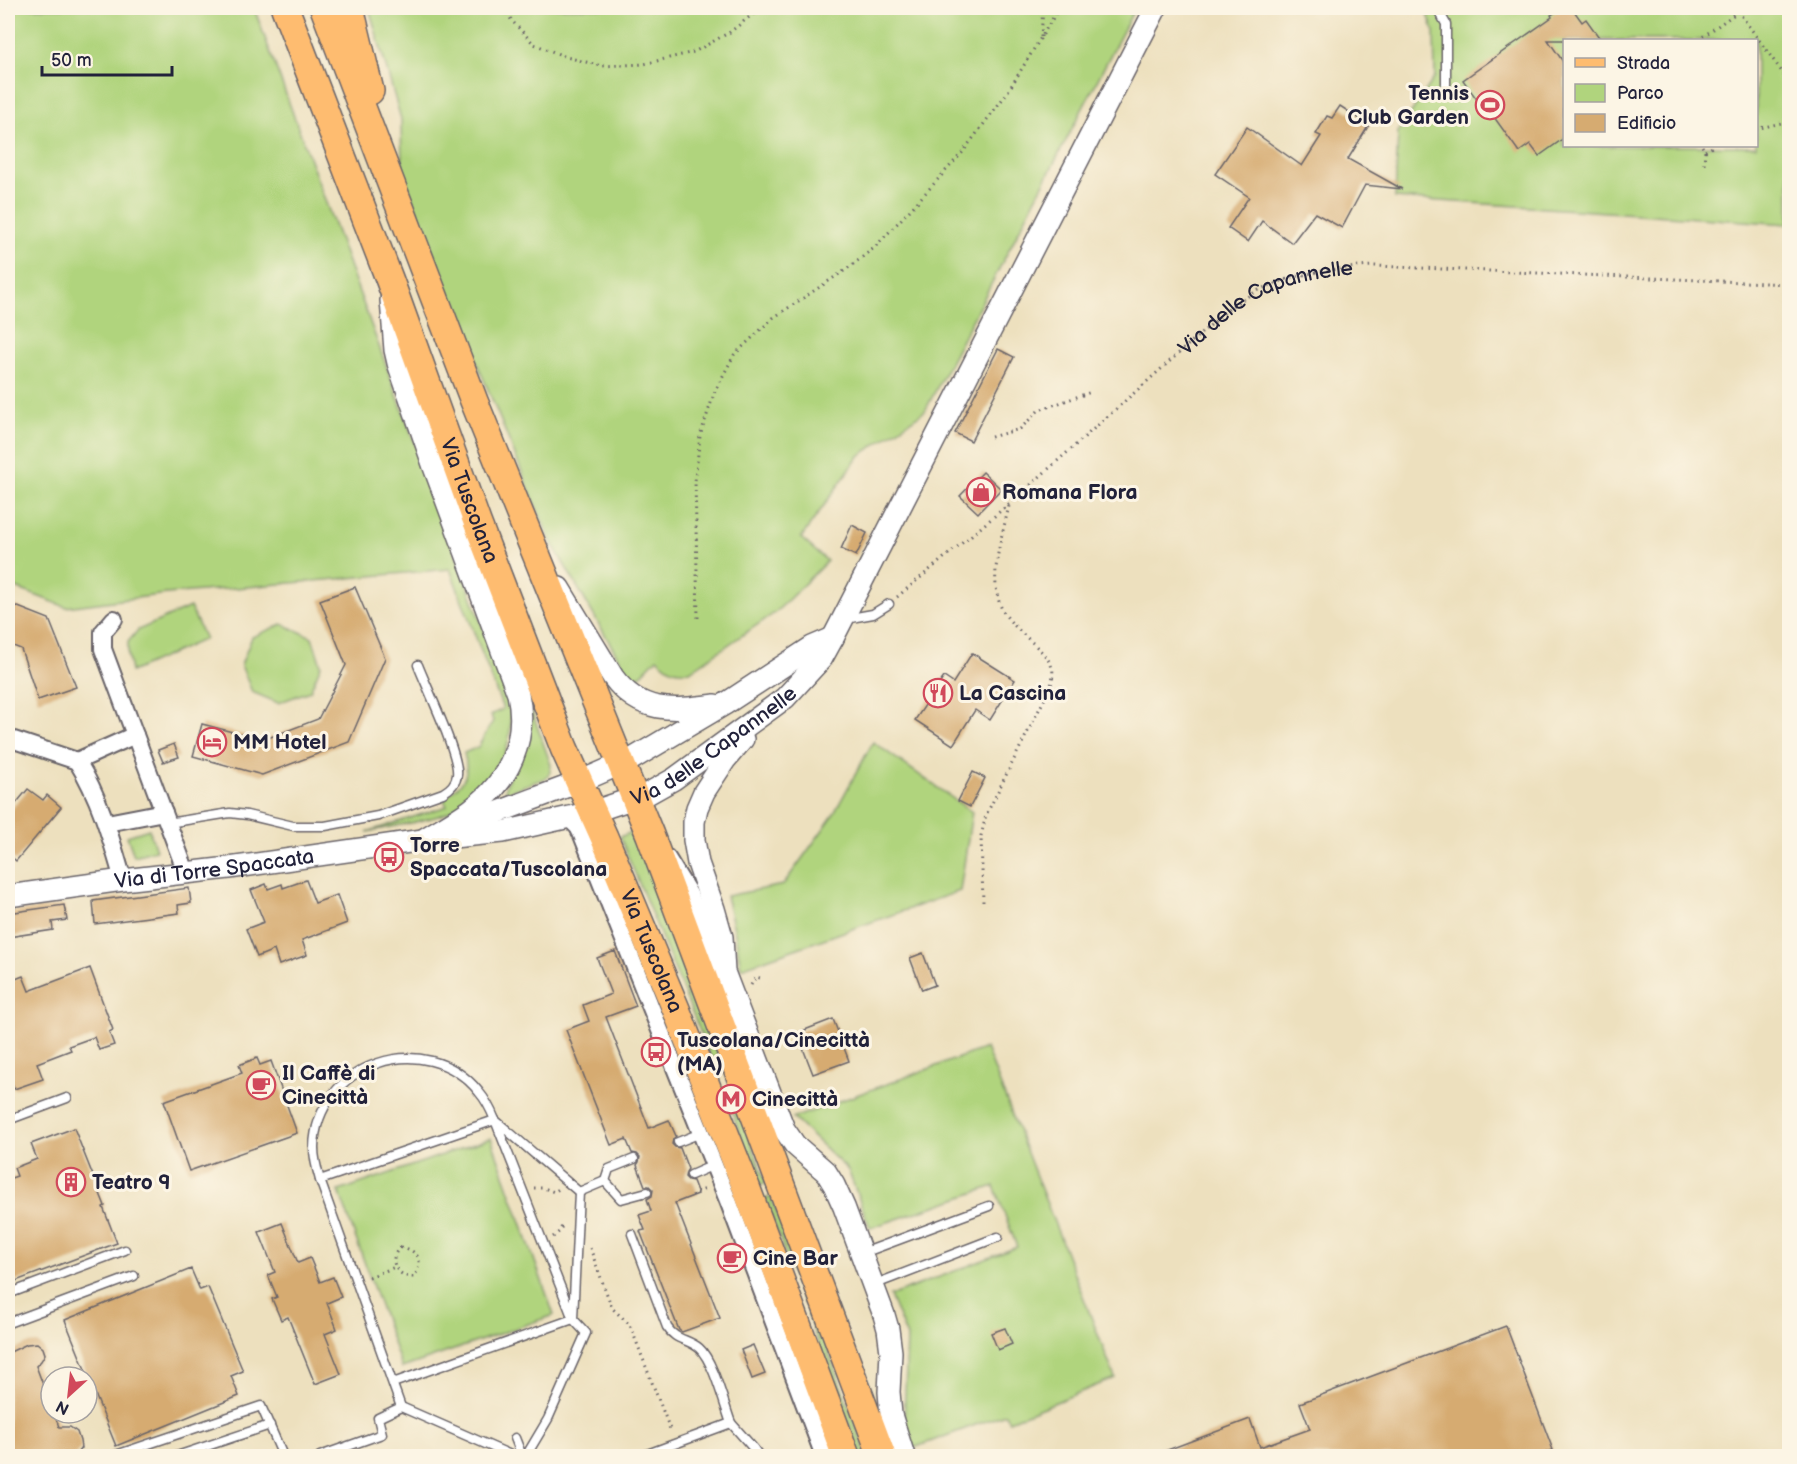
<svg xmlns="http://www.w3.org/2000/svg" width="1797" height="1464" font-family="'Balsamiq Sans',sans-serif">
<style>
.green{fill:#b0d47d;stroke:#697b5c;stroke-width:1.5;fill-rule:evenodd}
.building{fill:#d6ab71}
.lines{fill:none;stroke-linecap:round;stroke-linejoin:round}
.service-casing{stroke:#696469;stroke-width:11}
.minor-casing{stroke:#696469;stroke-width:20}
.tertiary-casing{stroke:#696469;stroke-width:24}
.primary-casing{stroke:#696469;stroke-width:30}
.path{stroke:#696469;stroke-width:3;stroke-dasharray:1.5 4.5;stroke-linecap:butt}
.service{stroke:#fff;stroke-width:8}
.minor{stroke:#fff;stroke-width:16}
.tertiary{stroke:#fff;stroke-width:21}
.primary{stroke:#febc70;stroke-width:27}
.labels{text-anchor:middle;stroke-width:6;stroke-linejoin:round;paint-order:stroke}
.poi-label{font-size:21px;font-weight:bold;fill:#22223b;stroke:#fcf5e5;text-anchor:start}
.street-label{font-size:21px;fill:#22223b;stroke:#fcf5e5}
</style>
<rect width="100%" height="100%" fill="#fcf5e5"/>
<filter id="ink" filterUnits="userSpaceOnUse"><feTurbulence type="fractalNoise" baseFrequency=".0167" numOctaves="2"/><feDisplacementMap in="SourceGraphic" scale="12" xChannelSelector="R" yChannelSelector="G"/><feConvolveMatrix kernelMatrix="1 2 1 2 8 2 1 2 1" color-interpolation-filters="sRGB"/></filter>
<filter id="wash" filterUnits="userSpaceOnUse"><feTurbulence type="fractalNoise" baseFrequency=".008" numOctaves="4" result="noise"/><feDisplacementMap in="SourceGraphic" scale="24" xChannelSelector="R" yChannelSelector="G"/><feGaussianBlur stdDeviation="1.35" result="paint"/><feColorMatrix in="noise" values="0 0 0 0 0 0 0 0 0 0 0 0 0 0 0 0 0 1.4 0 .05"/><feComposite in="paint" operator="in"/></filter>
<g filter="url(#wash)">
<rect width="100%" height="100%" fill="#ede0be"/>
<g class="green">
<path d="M 8,8 L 254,8 L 508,695 C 509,707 512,720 510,732 C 506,768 477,802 444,814 C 419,823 392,826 367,832 L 447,806 L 443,798 C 462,785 471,778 464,753 L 478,747 L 493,721 L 491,715 L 503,709 L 450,569 L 167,594 L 66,607 L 8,585 Z"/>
<path d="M 369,8 L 1135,8 L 925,411 L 859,456 L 801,538 L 827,561 L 776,612 L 690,671 C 673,672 670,670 657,658 L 633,683 L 550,540 L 451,300 L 402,171 L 401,119 Z"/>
<path d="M 1421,8 L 1789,8 L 1789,224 L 1395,198 L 1398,132 L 1435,77 L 1434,32 L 1428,14 ZM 1564,40 L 1756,40 L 1756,146 L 1564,146 Z"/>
<polygon points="190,607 205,639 131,672 128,655 128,642 138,630"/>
<polygon points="282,624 312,637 321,665 310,691 278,703 252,692 241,665 252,637"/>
<polygon points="530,706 551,765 550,772 546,778 507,792 505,790"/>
<polygon points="873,742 972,812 960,891 741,968 735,933 726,896 783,885 832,817"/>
<polygon points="149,829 156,850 134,856 127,836"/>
<polygon points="634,831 718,1054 713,1058 711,1058 620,837"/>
<polygon points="986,1048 1115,1378 1009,1421 1005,1414 911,1449 904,1425 907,1337 890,1296 1017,1247 994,1186 870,1228 848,1170 793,1118"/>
<polygon points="731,1088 766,1183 760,1186 724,1091"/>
<polygon points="491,1138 554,1315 402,1368 339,1191"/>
<polygon points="771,1197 810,1302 804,1304 765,1199"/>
<polygon points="810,1313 814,1313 867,1456 861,1456 812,1327 808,1315"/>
</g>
<g id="blocks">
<g class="building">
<polygon points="1562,8 1572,8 1582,22 1586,19 1601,40 1548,40 1564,63 1564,138 1539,156 1530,144 1519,152 1489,110 1486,112 1463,80 1552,17 1551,15"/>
<polygon points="1340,106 1369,125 1348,159 1402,189 1365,185 1342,228 1315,213 1292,243 1262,221 1248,242 1228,228 1249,197 1215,174 1247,127 1302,166 1321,136 1316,134 1327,116 1332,118"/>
<polygon points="998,349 1014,357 971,441 955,433"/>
<polygon points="983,472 1001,489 978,513 960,496"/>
<polygon points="852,525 867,533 856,556 841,549"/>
<polygon points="355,587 385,658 349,742 262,775 193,756 202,724 263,740 318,719 346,665 320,600"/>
<polygon points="8,603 49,619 76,687 38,700 21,649 8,644"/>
<polygon points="972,653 1015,680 990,720 975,710 953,745 915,720 944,677 953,683"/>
<polygon points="174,744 179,757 163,762 158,750"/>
<polygon points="973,772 985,778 970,807 958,801"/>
<polygon points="28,789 43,800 47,795 61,807 16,861 8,854 8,813"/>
<polygon points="306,880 315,903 337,895 347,923 302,940 307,955 279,965 274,950 257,957 246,929 264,922 251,890 266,884 268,889 282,884 283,888"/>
<polygon points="189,888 191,903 178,905 179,913 95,924 93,901"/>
<polygon points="64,905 67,920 52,922 53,930 8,937 8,913"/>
<polygon points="615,951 636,1006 606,1017 649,1128 669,1120 676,1136 673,1139 672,1144 675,1147 680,1148 688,1169 686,1172 685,1177 688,1180 693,1181 698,1194 675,1203 720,1318 682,1332 679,1330 640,1231 645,1230 639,1215 651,1211 647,1199 652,1196 653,1190 649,1186 645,1186 637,1165 639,1162 640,1157 637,1154 632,1153 626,1139 611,1145 566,1030 589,1021 583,1005 611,994 597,958"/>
<polygon points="923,953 935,985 922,990 910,958"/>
<polygon points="90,968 113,1030 109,1032 114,1045 99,1050 94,1037 69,1046 71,1050 37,1063 43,1079 14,1089 8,1072 8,982 23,976 29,991"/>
<polygon points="833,1019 849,1061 813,1074 797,1033"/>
<polygon points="257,1058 260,1065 271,1061 297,1133 189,1171 164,1101 242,1073 239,1065"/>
<polygon points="74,1128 105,1206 103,1207 117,1243 8,1284 8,1179 17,1176 14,1168 37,1159 31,1144"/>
<polygon points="282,1223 298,1263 310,1258 320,1282 333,1277 341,1297 327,1303 337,1329 325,1334 341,1374 315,1384 288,1317 281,1320 272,1299 277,1297 268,1275 275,1272 259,1232"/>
<polygon points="191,1269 200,1290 208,1287 243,1371 231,1376 239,1396 116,1446 65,1320"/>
<polygon points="1506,1326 1553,1450 1536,1456 1155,1456 1154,1455 1250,1419 1260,1447 1310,1429 1300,1403"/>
<polygon points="1005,1328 1012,1344 998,1350 991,1333"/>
<polygon points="37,1343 43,1348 45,1354 41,1361 36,1366 51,1406 51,1413 54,1413 59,1427 70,1427 77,1432 80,1441 81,1448 75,1456 10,1456 8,1451 8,1353 27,1344"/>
<polygon points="753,1345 765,1374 752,1379 741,1350"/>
</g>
</g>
</g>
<g filter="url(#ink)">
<use href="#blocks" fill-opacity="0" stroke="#696469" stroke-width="1.5"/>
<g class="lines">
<g class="service-casing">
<g id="service">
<polyline points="1437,8 1446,24 1446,92"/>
<polyline points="845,619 873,614 889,604"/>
<path d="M 168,823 L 230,813 L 247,815 L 293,826 L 325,826 L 378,816 L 443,793 C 450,789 456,784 457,775 C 460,756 426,686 418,665"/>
<polyline points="8,1120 67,1098"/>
<polyline points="678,1142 701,1133"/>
<polyline points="691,1175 714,1165"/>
<path d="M 320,1180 C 317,1170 314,1159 314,1148 C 316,1063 426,1026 479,1092 C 486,1100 491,1110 495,1120 L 579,1192 L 605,1181 L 621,1199 L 647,1192"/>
<polyline points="605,1181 609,1169 634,1159"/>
<path d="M 632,1234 L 667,1327 C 675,1340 688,1339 699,1348 C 713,1360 724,1404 731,1423 L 642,1456"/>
<polyline points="863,1253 989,1206"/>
<polyline points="873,1285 998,1237"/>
<polyline points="8,1294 125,1250"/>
<polyline points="8,1323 134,1276"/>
<polyline points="401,1407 513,1456"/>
<polyline points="731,1423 754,1449 759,1456"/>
<polyline points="515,1438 522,1456"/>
<polyline points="113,1456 261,1406 283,1456"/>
<polyline points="177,1456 270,1425"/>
<polyline points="320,1456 382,1434 378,1418 401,1407 320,1180 495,1120 573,1319 393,1383"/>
<polyline points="526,1456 548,1419 586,1333 573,1319 579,1192"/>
</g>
</g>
<g class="minor-casing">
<g id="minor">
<polyline points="114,619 103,632 103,649 186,872"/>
<polyline points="8,738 77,761"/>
<path d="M 77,761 C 100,798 111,838 123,880"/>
<polyline points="77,761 135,735"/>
<polyline points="569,818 578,827 582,835 729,1203 824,1456"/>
<polyline points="107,823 164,812"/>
<polyline points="667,858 689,894 720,963"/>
</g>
</g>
<g class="tertiary-casing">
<g id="tertiary">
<path d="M 391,300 L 395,350 L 398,363 L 434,467 L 518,694 C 528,739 509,781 473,808 C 459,819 442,828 426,838"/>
<path d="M 559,588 L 613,677 C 641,715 674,710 715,705"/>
<polyline points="743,739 725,760 704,792 697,808 694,822 694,840 698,863 714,909 722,937 724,972 784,1129 795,1145 826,1172 834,1185 844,1207 884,1315 888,1329 891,1352 889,1392 891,1415 904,1456"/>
<polyline points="461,826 579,782 632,759 725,704 812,647 833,638"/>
<path id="s2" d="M 8,896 L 123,880 L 229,868 L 423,840 L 503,832 L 592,812 L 649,793 L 674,779 L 785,698 L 822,658 L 833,638 L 1156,8"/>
</g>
</g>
<g class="primary-casing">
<g id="primary">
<path id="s3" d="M 285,8 L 390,281 L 477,522 L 541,688 L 564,748 L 604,837 L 676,1009 L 746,1187 L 846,1456"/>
<polyline points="324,8 474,401 650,835 882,1456"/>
<polyline points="350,8 370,91"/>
</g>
</g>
<g class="path">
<polyline points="504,8 512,21 534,44 566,57 602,66 644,64 694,52 730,32 761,8"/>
<polyline points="1738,11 1790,83"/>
<polyline points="1041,37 1043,8"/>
<polyline points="1698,40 1743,8"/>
<polyline points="1756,129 1790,121"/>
<polyline points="1702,146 1705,151 1714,146"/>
<polyline points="1704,164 1705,151"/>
<polyline points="991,437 1020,429 1039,410 1091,392"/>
<path id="s1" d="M 897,597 L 1009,504 L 1232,306 C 1242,300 1251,294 1261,289 C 1296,273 1336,268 1374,266 L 1790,284"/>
<polyline points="698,618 695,481 700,436 715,391 734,355 773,318 847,269 874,248 909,211 962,153 1007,93 1059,8"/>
<path d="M 983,902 L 981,836 L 986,815 L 1051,686 C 1052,681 1054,673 1052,668 C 1048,650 1009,628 1001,607 C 988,576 1002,537 1009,506"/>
<polyline points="751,985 756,977 764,979"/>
<polyline points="534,1188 544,1188 554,1192 559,1189"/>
<polyline points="697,1192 706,1189"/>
<polyline points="553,1237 559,1232 563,1224"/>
<path d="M 401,1247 C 419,1251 424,1261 414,1277 C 397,1278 386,1259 401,1247 Z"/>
<polyline points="590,1248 612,1308 630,1325 671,1432"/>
<polyline points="369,1277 395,1267"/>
</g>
<use href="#service" class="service"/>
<use href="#minor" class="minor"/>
<use href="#tertiary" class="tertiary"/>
<use href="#primary" class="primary"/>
</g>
</g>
<defs>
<g id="stadium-ring" transform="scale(1.5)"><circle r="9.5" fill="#fcf5e5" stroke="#d1495b" stroke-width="1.5"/><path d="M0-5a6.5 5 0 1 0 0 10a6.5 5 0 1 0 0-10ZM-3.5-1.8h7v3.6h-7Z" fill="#d1495b"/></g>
<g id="shop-ring" transform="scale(1.5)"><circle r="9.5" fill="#fcf5e5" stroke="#d1495b" stroke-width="1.5"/><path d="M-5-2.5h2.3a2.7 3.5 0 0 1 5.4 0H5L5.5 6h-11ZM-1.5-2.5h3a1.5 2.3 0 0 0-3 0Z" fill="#d1495b"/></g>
<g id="restaurant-ring" transform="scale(1.5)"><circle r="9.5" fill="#fcf5e5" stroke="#d1495b" stroke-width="1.5"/><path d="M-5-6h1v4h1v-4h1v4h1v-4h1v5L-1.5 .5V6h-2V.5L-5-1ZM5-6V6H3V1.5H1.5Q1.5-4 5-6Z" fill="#d1495b"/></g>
<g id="hotel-ring" transform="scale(1.5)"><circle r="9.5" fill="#fcf5e5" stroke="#d1495b" stroke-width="1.5"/><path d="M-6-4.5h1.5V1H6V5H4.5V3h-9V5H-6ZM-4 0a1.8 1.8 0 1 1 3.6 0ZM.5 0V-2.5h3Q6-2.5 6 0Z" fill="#d1495b"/></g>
<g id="bus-ring" transform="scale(1.5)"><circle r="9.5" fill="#fcf5e5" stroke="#d1495b" stroke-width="1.5"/><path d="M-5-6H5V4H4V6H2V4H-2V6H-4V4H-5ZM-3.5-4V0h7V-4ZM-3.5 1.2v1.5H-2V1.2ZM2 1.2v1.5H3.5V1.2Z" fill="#d1495b"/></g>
<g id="cafe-ring" transform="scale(1.5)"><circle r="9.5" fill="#fcf5e5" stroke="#d1495b" stroke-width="1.5"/><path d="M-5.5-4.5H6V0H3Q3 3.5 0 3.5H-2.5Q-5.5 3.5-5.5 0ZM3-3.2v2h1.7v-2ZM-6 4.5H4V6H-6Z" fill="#d1495b"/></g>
<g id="metro-ring" transform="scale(1.5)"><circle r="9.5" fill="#fcf5e5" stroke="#d1495b" stroke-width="1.5"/><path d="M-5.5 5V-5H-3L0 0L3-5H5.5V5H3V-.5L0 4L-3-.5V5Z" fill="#d1495b"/></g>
<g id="building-ring" transform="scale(1.5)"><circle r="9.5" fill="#fcf5e5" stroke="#d1495b" stroke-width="1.5"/><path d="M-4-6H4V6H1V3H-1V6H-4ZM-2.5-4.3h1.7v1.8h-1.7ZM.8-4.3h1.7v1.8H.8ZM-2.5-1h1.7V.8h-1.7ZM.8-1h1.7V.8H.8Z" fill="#d1495b"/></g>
</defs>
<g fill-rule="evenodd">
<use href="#stadium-ring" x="1490" y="105"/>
<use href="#shop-ring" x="981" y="492"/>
<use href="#restaurant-ring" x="938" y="693"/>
<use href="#hotel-ring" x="212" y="742"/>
<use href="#bus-ring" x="389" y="857"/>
<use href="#bus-ring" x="656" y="1052"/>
<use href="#cafe-ring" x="261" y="1085"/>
<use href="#metro-ring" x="731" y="1099"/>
<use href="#building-ring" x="71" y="1182"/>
<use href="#cafe-ring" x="732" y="1258"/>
</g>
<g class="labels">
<g class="poi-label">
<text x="1469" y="100" text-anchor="end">Tennis<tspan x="1469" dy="24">Club Garden</tspan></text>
<text x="1002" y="499">Romana Flora</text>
<text x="959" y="700">La Cascina</text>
<text x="233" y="749">MM Hotel</text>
<text x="410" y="852">Torre<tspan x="410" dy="24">Spaccata/Tuscolana</tspan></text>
<text x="677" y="1047">Tuscolana/Cinecittà<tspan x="677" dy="24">(MA)</tspan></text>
<text x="282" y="1080">Il Caffè di<tspan x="282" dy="24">Cinecittà</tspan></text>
<text x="752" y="1106">Cinecittà</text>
<text x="92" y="1189">Teatro 9</text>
<text x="753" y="1265">Cine Bar</text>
</g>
<g class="street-label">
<text dy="7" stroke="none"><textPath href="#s1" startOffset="474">Via delle Capannelle</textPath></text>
<text dy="7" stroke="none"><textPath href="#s3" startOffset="526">Via Tuscolana</textPath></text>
<text dy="7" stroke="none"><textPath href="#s2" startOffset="730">Via delle Capannelle</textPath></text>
<text dy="7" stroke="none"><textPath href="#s2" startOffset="208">Via di Torre Spaccata</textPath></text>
<text dy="7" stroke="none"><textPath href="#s3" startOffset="1012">Via Tuscolana</textPath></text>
</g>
</g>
<rect width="1797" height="1464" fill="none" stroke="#fcf5e5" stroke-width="30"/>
<rect x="1563" y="39" width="195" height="108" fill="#fcf5e5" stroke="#a5a1a1" stroke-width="1.5"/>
<rect x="1575" y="58" width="30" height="9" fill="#febc70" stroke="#a5a1a1" stroke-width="1.5"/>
<text x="1617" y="69" font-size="18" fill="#22223b">Strada</text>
<rect x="1575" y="84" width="30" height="18" fill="#b0d47d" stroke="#a5a1a1" stroke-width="1.5"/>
<text x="1617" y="99" font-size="18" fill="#22223b">Parco</text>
<rect x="1575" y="114" width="30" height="18" fill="#d6ab71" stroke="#a5a1a1" stroke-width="1.5"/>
<text x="1617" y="129" font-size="18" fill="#22223b">Edificio</text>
<g transform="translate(69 1395) rotate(207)"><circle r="28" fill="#fcf5e5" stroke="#a5a1a1" stroke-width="1.5"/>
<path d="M0-4.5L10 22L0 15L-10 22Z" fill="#d1495b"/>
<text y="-9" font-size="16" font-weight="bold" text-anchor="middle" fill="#22223b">N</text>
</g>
<path d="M42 66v9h130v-9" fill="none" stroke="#22223b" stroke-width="3"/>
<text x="51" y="66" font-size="18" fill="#22223b" stroke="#fcf5e5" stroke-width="4.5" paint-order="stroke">50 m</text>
</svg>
